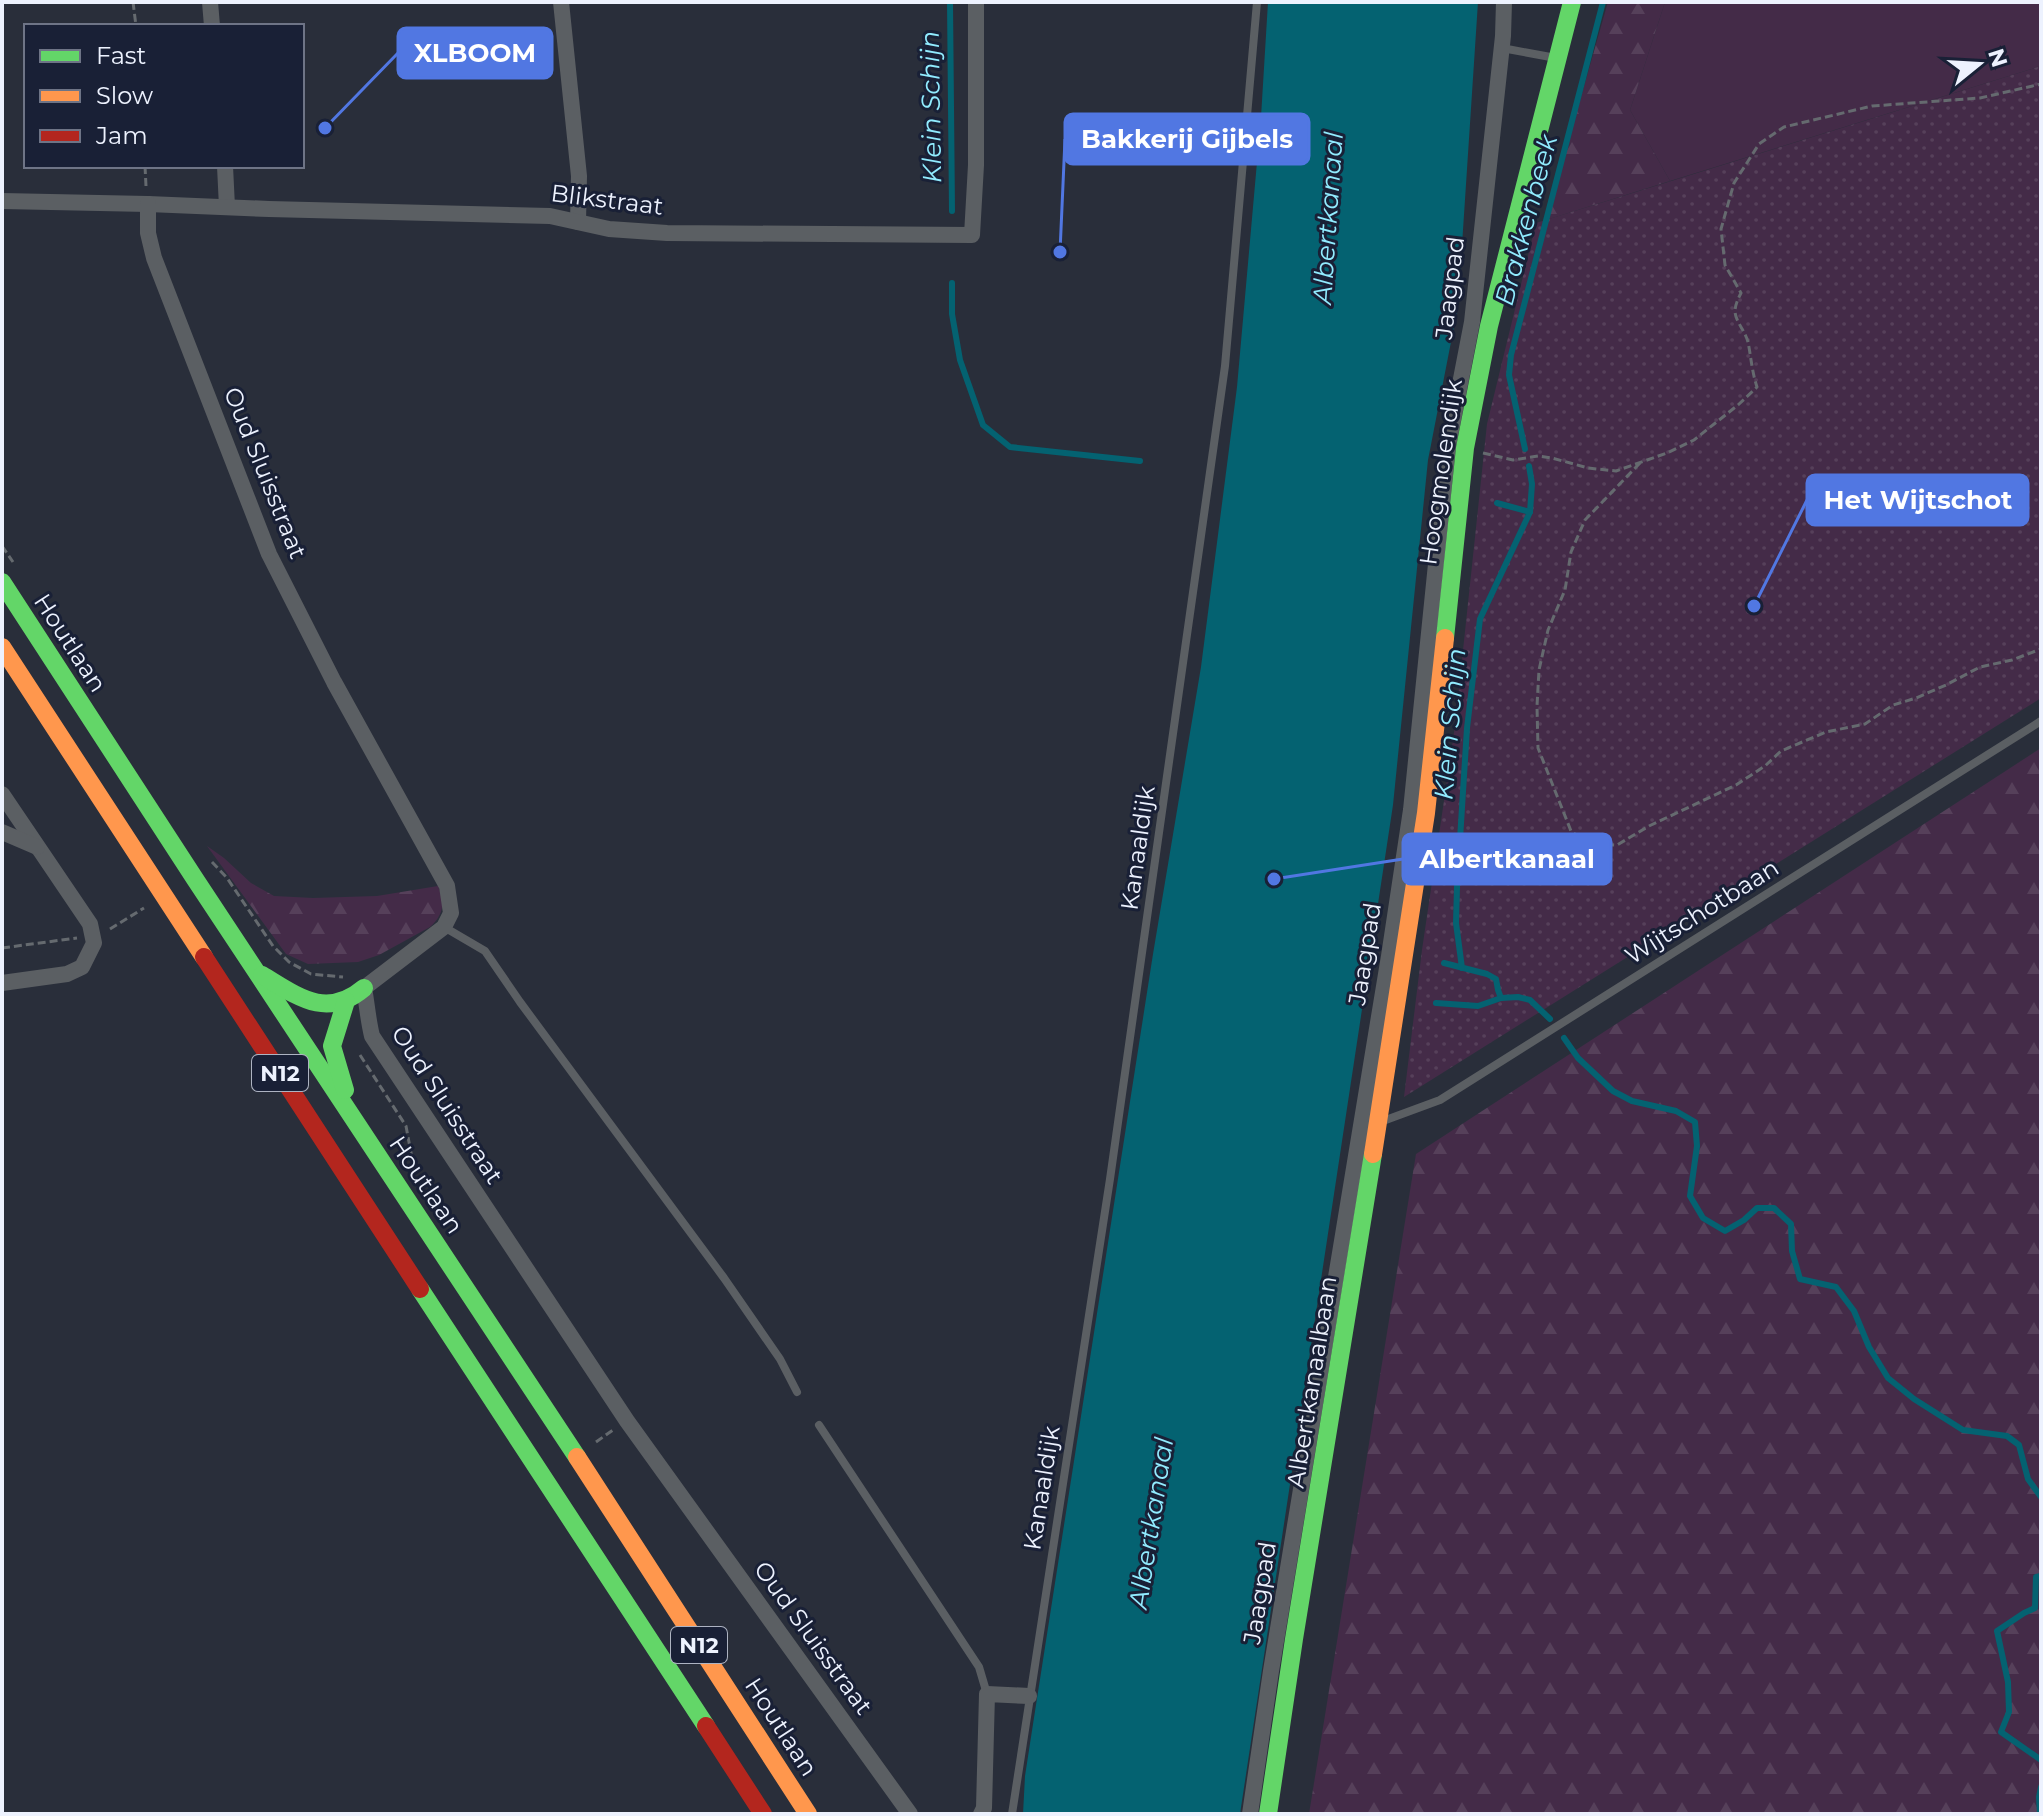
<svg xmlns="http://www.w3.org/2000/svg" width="2043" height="1816" font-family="Montserrat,sans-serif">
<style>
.grass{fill:#442b48}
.forest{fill:url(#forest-firs)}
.park{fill:url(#park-dots)}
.water{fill:#046271}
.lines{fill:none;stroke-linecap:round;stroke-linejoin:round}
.stream{stroke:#046271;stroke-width:6}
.path{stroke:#656a6f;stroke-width:3;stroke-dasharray:8 4;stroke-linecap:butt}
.lane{stroke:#5b5f63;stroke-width:8}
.street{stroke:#5b5f63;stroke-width:16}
.fast{stroke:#63d668;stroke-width:18}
.slow{stroke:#ff974d;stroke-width:18}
.jam{stroke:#b3261e;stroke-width:18}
.labels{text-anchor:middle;stroke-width:6;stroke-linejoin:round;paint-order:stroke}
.shield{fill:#192036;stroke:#adb3c2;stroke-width:2}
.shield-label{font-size:22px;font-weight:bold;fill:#edf2fe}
.street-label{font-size:24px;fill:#edf2fe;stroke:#192036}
.water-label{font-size:26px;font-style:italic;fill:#91ecff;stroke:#192036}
.leader{fill:none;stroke:#5177e2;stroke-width:3}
.callout-dot{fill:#5177e2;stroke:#192036;stroke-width:3}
.callout{fill:#5177e2;stroke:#5177e2;stroke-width:3}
.callout-label{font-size:26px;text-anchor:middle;font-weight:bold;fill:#fff}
</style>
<defs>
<pattern id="forest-firs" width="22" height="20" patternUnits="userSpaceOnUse" patternTransform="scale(2)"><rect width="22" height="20" fill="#442b48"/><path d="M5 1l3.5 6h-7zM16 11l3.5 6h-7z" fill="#56405a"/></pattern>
<pattern id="park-dots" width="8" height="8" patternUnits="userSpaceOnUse" patternTransform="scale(2)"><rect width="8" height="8" fill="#442b48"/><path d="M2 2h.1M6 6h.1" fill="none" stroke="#56405a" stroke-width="1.8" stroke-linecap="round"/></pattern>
</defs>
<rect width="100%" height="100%" fill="#292e3a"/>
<polygon class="grass" points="1665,2 2041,2 2041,66 1670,181 1630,110"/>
<g class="forest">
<polygon points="1608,2 1665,2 1630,110 1670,181 1546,220"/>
<polygon points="2041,748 2041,1814 1309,1814 1416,1154"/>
<path d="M 207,846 L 224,858 L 251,883 L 274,896 L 313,898 L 377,896 L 438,886 C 445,903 444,914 430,927 L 379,955 L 358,962 L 308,964 L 286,954 Z"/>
</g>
<polygon class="park" points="2041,66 2041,698 1404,1097 1422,950 1455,726 1487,424 1536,223"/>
<polygon class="water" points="1268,2 1478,2 1458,306 1428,460 1393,805 1240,1814 1023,1814 1025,1776 1031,1737 1153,954 1201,667 1237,387 1261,117"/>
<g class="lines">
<g class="stream">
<polyline points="950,2 952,211"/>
<polyline points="952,283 952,314 960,360 983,425 1010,447 1140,461"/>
<polyline points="1525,449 1509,375 1511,355 1603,2"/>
<polyline points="1529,466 1532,484 1530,512"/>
<polyline points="1444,963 1487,974 1496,979 1498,990 1501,998"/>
<polyline points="1462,968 1456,923 1457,887 1467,728 1480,619 1530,512 1497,503"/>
<polyline points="1436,1003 1478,1006 1501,998 1518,997 1530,1000 1550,1019"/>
<polyline points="1564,1038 1578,1058 1613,1091 1632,1101 1676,1111 1695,1122 1697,1146 1690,1196 1703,1218 1725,1231 1744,1220 1757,1208 1774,1208 1791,1224 1792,1251 1800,1279 1836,1287 1854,1311 1869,1347 1888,1378 1914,1399 1963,1430 2007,1436 2019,1445 2028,1479 2041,1497"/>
<polyline points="2041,1576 2036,1577 2035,1608 2024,1613 1997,1631 2008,1682 2009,1712 2001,1732 2041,1760"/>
<polyline points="2040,1814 2039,1797 2041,1787"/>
</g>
<g class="path">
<polyline points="133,2 136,26"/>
<polyline points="145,166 146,186"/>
<path d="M 1483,453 L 1513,460 L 1538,456 L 1552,458 L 1588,468 L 1616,471 L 1667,453 L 1694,440 L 1738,405 L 1757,387 C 1752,372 1751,357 1748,342 C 1745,331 1736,322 1735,312 C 1735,305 1738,299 1741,293 L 1725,265 L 1721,229 L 1734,183 L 1759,144 L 1784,127 L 1872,106 L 1980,98 L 2041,84"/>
<polyline points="1640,463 1585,520 1571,552 1565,590 1548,630 1539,670 1537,706 1538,748 1571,831 1588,844 1617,845 1649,826 1736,785 1765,766 1781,751 1826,732 1865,724 1893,705 1916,698 1946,685 1980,667 2012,660 2041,649"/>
<polyline points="2,546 13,562"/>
<polyline points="212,862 227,878 273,946 289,962 311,974 343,977"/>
<polyline points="110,929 144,908"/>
<polyline points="2,948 77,938"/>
<polyline points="360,1055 406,1126 414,1169"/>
<polyline points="596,1442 613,1430"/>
</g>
<g class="lane">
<polyline points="1502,48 1556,58"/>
<polyline points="444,927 485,951 520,1002 724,1278 780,1359 797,1392"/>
<polyline points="1383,1121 1440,1100 2041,721"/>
<polyline points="819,1425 979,1667 987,1694"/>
<polyline points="1012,1814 1110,1179 1225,366 1257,2"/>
</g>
<g class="street">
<polyline points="210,2 212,26"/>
<polyline points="561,2 579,176 578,222"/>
<polyline points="225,166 227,207"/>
<polyline points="2,201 148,204 269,209 550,216 609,229 667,233 972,235 976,165 976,2"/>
<path d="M 148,204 L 148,233 L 154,258 L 269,554 L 334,682 L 447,886 L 451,913 L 444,927 L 364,988 C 367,1004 368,1020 372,1036 L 627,1421 L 910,1814"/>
<polyline points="2,794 90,924 94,943 82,967 67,974 2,983"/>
<polyline points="2,832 37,847"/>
<polyline points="981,1814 984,1808 987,1694 1029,1696"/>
<polyline points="1250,1814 1271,1671 1389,956 1411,810 1448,446 1472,322 1503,36 1504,2"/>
</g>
<g class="fast">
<polyline points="2,582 195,879 577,1457"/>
<polyline points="1445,638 1465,448 1489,326 1572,2"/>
<path d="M 262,975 C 297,996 326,1020 364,988"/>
<polyline points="345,1090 332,1046 346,1001"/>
<polyline points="420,1289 706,1726"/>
<polyline points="1268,1814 1294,1639 1373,1154"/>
</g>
<g class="slow">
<polyline points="2,647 204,957"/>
<polyline points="1373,1154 1426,813 1445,638"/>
<polyline points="577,1457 808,1814"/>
</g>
<g class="jam">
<polyline points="204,957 420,1289"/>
<polyline points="706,1726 763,1814"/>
</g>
</g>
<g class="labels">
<g class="shield">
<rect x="252" y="1055" width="56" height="36" rx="6"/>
<rect x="671" y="1627" width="56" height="36" rx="6"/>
</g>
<g class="shield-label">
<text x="280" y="1081">N12</text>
<text x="699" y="1653">N12</text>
</g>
<g class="street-label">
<text transform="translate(607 200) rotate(7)" y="8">Blikstraat</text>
<text transform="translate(1450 288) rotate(-83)" y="8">Jaagpad</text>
<text transform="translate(1441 472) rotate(-82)" y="8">Hoogmolendijk</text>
<text transform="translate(265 473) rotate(68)" y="8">Oud Sluisstraat</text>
<text transform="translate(70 643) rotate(57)" y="8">Houtlaan</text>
<text transform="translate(1138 848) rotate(-82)" y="8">Kanaaldijk</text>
<text transform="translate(1702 912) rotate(-32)" y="8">Wijtschotbaan</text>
<text transform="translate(1365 954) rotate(-81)" y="8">Jaagpad</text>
<text transform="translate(447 1105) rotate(57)" y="8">Oud Sluisstraat</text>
<text transform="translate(426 1185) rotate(56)" y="8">Houtlaan</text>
<text transform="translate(1312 1382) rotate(-81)" y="8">Albertkanaalbaan</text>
<text transform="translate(1042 1488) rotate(-81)" y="8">Kanaaldijk</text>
<text transform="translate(1260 1593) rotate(-81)" y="8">Jaagpad</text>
<text transform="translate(813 1638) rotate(54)" y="8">Oud Sluisstraat</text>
<text transform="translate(781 1727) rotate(57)" y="8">Houtlaan</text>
</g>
<g class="water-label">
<text transform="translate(931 107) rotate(-91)" y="9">Klein Schijn</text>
<text transform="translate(1328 218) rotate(-86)" y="9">Albertkanaal</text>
<text transform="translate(1526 220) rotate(-75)" y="9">Brakkenbeek</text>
<text transform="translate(1450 724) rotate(-85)" y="9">Klein Schijn</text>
<text transform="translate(1151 1523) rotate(-81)" y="9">Albertkanaal</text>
</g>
</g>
<path class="leader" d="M325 128L398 53M1060 252L1065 139M1754 606L1807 500M1274 879L1403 859"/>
<g class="callout-dot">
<circle cx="325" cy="128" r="8"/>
<circle cx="1060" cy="252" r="8"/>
<circle cx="1754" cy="606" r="8"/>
<circle cx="1274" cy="879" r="8"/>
</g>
<g class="callout">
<rect x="398" y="28" width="154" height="50" rx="8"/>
<rect x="1065" y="114" width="244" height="50" rx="8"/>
<rect x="1807" y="475" width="221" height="50" rx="8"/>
<rect x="1403" y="834" width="208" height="50" rx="8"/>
</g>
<g class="callout-label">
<text x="475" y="62">XLBOOM</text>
<text x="1187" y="148">Bakkerij Gijbels</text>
<text x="1918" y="509">Het Wijtschot</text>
<text x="1507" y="868">Albertkanaal</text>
</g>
<rect width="2043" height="1816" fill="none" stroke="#edf2fe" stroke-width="8"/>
<rect x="24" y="24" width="280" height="144" fill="#192036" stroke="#6e7486" stroke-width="2"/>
<rect x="40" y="50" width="40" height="12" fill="#63d668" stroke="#6e7486" stroke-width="2"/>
<text x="96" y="64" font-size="24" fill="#edf2fe">Fast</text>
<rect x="40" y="90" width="40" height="12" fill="#ff974d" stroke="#6e7486" stroke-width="2"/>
<text x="96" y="104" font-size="24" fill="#edf2fe">Slow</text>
<rect x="40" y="130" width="40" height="12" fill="#b3261e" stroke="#6e7486" stroke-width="2"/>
<text x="96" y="144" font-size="24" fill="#edf2fe">Jam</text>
<g transform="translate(1979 64) rotate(72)" stroke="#192036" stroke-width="6" paint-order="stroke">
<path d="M0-6L14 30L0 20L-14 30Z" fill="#edf2fe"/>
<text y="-12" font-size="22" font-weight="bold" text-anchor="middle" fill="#edf2fe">N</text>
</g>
</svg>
